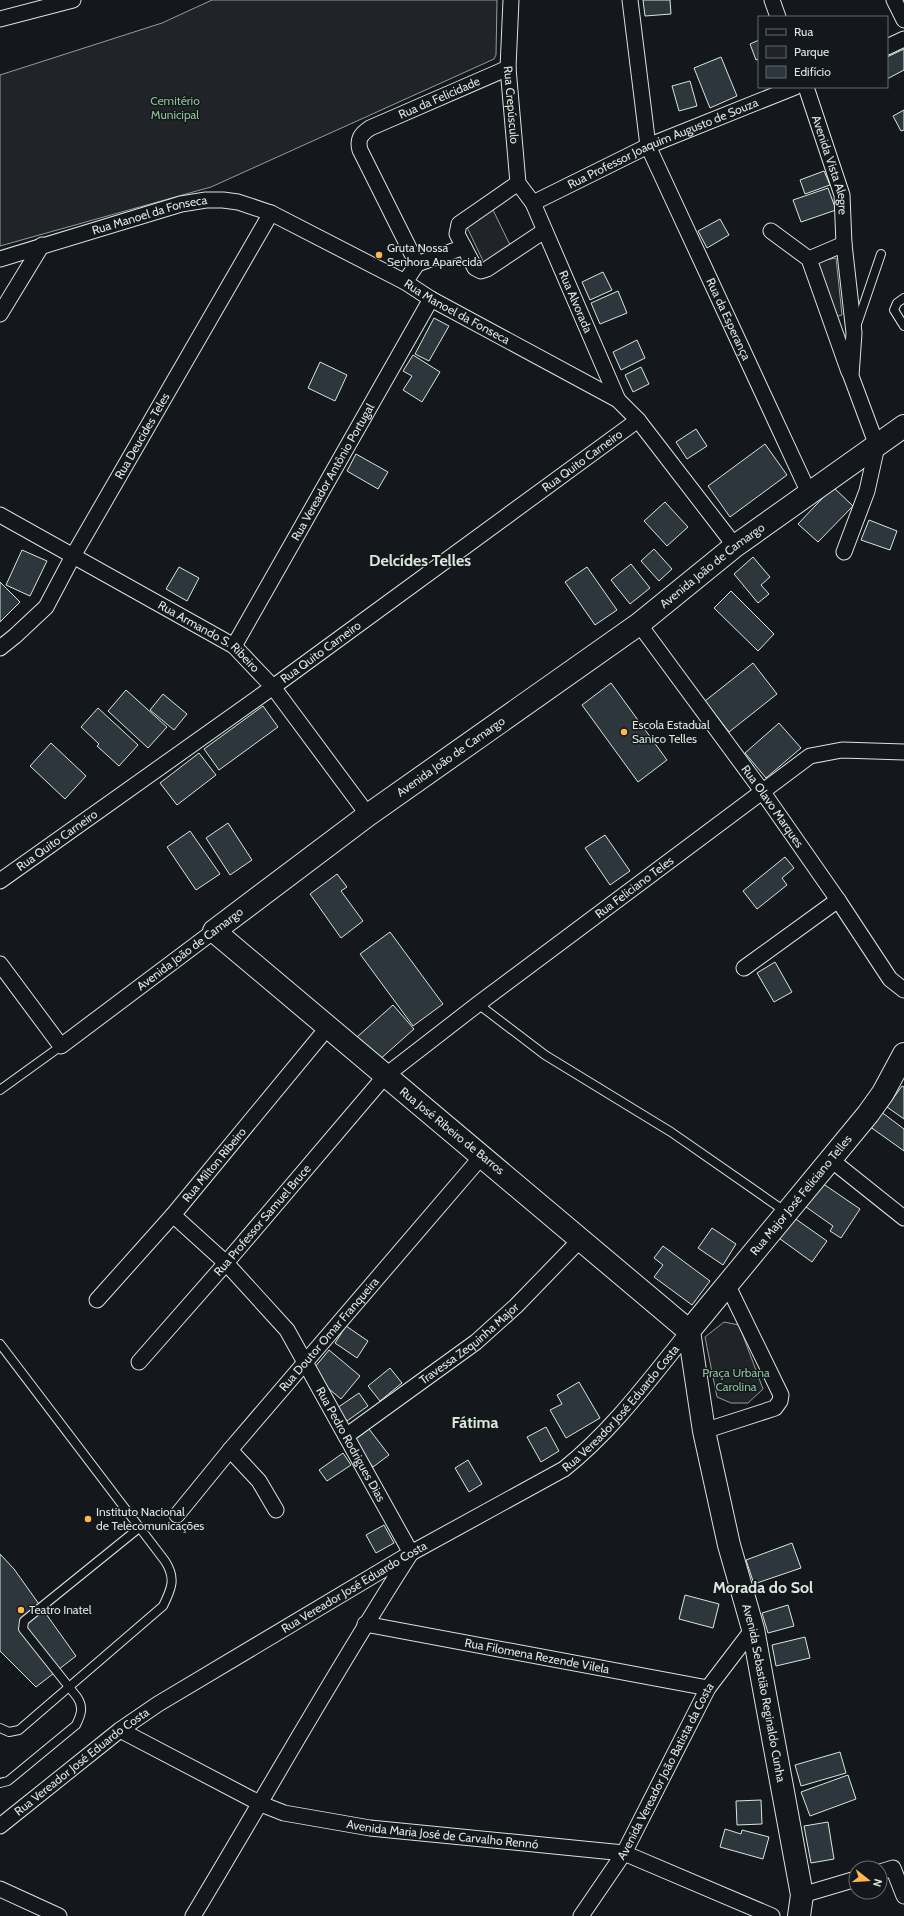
<svg xmlns="http://www.w3.org/2000/svg" width="904" height="1916" font-family="Cabin,sans-serif">
<style>
.green{fill:#202428;stroke:#939e99}
.building{fill:#2c363c;stroke:#d8e6dc}
.lines{fill:none;stroke-linecap:round;stroke-linejoin:round}
.lane-casing{stroke:#d8e6dc;stroke-width:10}
.street-casing{stroke:#d8e6dc;stroke-width:17}
.secondary-casing{stroke:#d8e6dc;stroke-width:24}
.lane{stroke:#14181c;stroke-width:8}
.street{stroke:#14181c;stroke-width:15}
.secondary{stroke:#14181c;stroke-width:22}
.poi-dot{fill:#ffb74d;stroke:#14181c;stroke-width:1.5}
.labels{text-anchor:middle;stroke-width:3;stroke-linejoin:round;paint-order:stroke}
.street-label{font-size:12px;fill:#d8e6dc;stroke:#14181c}
.park-label{font-size:12px;fill:#8ac095;stroke:#14181c}
.poi-label{font-size:12px;fill:#d8e6dc;stroke:#14181c;text-anchor:start}
.district-label{font-size:16px;font-weight:bold;fill:#d8e6dc;stroke:#14181c}
</style>
<rect width="100%" height="100%" fill="#14181c"/>
<g class="green">
<polygon points="212,0 497,0 496,55 494,59 211,187 0,246 0,75 162,23"/>
<polygon points="493,210 512,249 484,263 465,223"/>
<polygon points="836,258 842,315 834,317 815,262"/>
<polygon points="724,1322 739,1325 763,1389 748,1403 731,1403 717,1397 705,1337"/>
</g>
<g class="building">
<polygon points="643,0 670,0 671,14 645,16"/>
<polygon points="759,40 759,59 756,60 750,44"/>
<polygon points="904,49 904,70 887,79 887,57"/>
<polygon points="721,57 737,96 710,108 694,68"/>
<polygon points="690,81 697,106 679,111 672,86"/>
<polygon points="904,110 904,130 901,131 893,116"/>
<polygon points="824,171 830,185 805,194 800,180"/>
<polygon points="828,188 836,210 801,222 793,200"/>
<polygon points="720,219 729,235 707,248 698,231"/>
<polygon points="603,272 612,290 590,300 582,282"/>
<polygon points="618,291 627,313 600,324 591,303"/>
<polygon points="434,318 449,326 429,361 415,354"/>
<polygon points="637,340 645,358 621,370 613,352"/>
<polygon points="413,355 440,372 422,402 403,390 412,376 403,371"/>
<polygon points="320,362 347,375 335,401 308,388"/>
<polygon points="641,367 649,384 633,392 625,375"/>
<polygon points="696,429 707,446 687,459 676,442"/>
<polygon points="765,444 787,475 730,517 708,486"/>
<polygon points="356,454 388,472 378,489 347,471"/>
<polygon points="833,487 853,506 818,542 798,524"/>
<polygon points="665,502 688,527 667,546 644,521"/>
<polygon points="869,520 897,531 890,550 861,540"/>
<polygon points="654,549 672,569 659,581 641,561"/>
<polygon points="22,550 47,561 30,596 6,585"/>
<polygon points="753,557 770,577 761,585 769,594 758,603 734,574"/>
<polygon points="631,564 650,588 630,604 611,580"/>
<polygon points="179,567 199,578 187,601 166,589"/>
<polygon points="587,567 617,610 595,625 565,582"/>
<polygon points="0,582 20,602 0,622"/>
<polygon points="731,591 774,634 758,651 714,608"/>
<polygon points="753,663 777,694 729,732 705,701"/>
<polygon points="611,683 667,760 638,782 582,705"/>
<polygon points="126,690 167,727 148,748 108,711"/>
<polygon points="163,694 187,714 174,730 150,710"/>
<polygon points="263,706 278,727 219,770 204,749"/>
<polygon points="98,708 138,745 119,766 97,746 99,744 81,727"/>
<polygon points="779,723 801,748 766,778 745,753"/>
<polygon points="51,743 86,776 65,799 30,766"/>
<polygon points="199,753 216,775 177,805 160,783"/>
<polygon points="228,823 252,860 230,875 206,838"/>
<polygon points="190,831 220,874 196,890 167,847"/>
<polygon points="605,835 630,871 610,885 585,848"/>
<polygon points="785,857 794,868 782,878 787,885 757,909 743,891"/>
<polygon points="337,874 347,887 341,891 363,921 341,938 310,894"/>
<polygon points="390,932 443,1004 413,1026 360,954"/>
<polygon points="775,962 792,992 774,1002 757,973"/>
<polygon points="393,1005 414,1029 378,1061 357,1037"/>
<polygon points="902,1086 904,1087 904,1119 887,1107"/>
<polygon points="880,1111 904,1129 904,1151 869,1126"/>
<polygon points="822,1183 860,1209 841,1238 830,1231 833,1226 806,1207"/>
<polygon points="790,1215 827,1241 812,1262 776,1236"/>
<polygon points="712,1228 736,1244 723,1265 698,1248"/>
<polygon points="663,1246 710,1281 692,1305 654,1277 663,1265 654,1258"/>
<polygon points="346,1326 368,1341 357,1358 335,1343"/>
<polygon points="329,1350 360,1376 341,1399 310,1373"/>
<polygon points="390,1368 402,1383 380,1401 368,1386"/>
<polygon points="579,1382 600,1418 566,1438 550,1410 562,1404 557,1395"/>
<polygon points="359,1393 368,1406 347,1421 337,1408"/>
<polygon points="546,1427 559,1451 541,1462 527,1437"/>
<polygon points="369,1429 389,1455 373,1467 353,1441"/>
<polygon points="343,1453 351,1465 327,1481 319,1470"/>
<polygon points="468,1460 482,1484 469,1492 455,1468"/>
<polygon points="384,1525 394,1543 376,1553 366,1535"/>
<polygon points="792,1543 801,1568 754,1584 746,1560"/>
<polygon points="0,1554 14,1569 76,1656 36,1687 0,1651"/>
<polygon points="685,1595 719,1604 713,1628 679,1619"/>
<polygon points="788,1605 794,1626 768,1633 762,1613"/>
<polygon points="805,1637 810,1658 776,1666 772,1645"/>
<polygon points="840,1752 846,1773 801,1786 795,1765"/>
<polygon points="848,1775 856,1799 810,1816 801,1792"/>
<polygon points="761,1800 762,1824 737,1825 736,1801"/>
<polygon points="828,1822 834,1859 811,1863 804,1826"/>
<polygon points="725,1829 741,1834 742,1830 769,1837 763,1859 720,1847"/>
</g>
<g class="lines">
<g class="lane-casing">
<g id="lane">
<polyline points="904,298 897,303 894,310 904,326"/>
<polyline points="856,327 881,254"/>
<polyline points="478,1004 545,1055 671,1132 786,1212"/>
<polyline points="0,1090 61,1046"/>
<path d="M 0,1344 L 165,1561 C 176,1578 172,1588 163,1606 L 19,1730 L 9,1732 L 0,1728"/>
<path d="M 0,1783 L 8,1781 L 76,1725 C 81,1715 84,1707 77,1697 L 23,1629 L 24,1621 L 139,1528"/>
</g>
</g>
<g class="street-casing">
<g id="street">
<path id="s1" d="M 511,0 L 508,68 L 518,183 L 533,203 L 618,400"/>
<path id="s2" d="M 630,0 L 648,146 L 809,493"/>
<polyline points="772,0 778,17"/>
<polyline points="894,0 904,20"/>
<polyline points="0,19 73,0"/>
<polyline points="887,47 904,39"/>
<path id="s3" d="M 806,87 L 842,195 L 844,244 L 854,333 L 851,376 L 877,446 L 867,491 L 844,552"/>
<polyline points="518,183 459,224 457,234 475,268 481,271 487,269 544,231"/>
<path id="s4" d="M 533,203 L 648,146 L 795,87"/>
<polyline points="771,231 809,259 849,372"/>
<path id="s5" d="M 0,259 L 181,204 L 206,200 L 223,200 L 238,202 L 271,213 L 405,282 L 431,299 L 618,400 L 638,420 L 735,546"/>
<polyline points="809,259 844,244"/>
<polyline points="417,264 464,247"/>
<path id="s6" d="M 405,282 L 417,264 L 360,150 C 357,139 361,134 370,128 L 508,68"/>
<polyline points="0,314 42,245"/>
<path id="s7" d="M 0,515 L 234,646 L 273,687 L 368,815"/>
<path id="s8" d="M 639,624 L 762,791 L 838,900 L 890,979 L 904,990"/>
<path id="s9" d="M 234,646 L 431,299"/>
<path id="s10" d="M 0,648 L 15,636 L 46,607 L 73,556 L 271,213"/>
<path id="s11" d="M 0,881 L 273,687 L 638,420"/>
<polyline points="0,964 61,1046 214,931"/>
<polyline points="744,968 838,900"/>
<polyline points="830,1159 904,1218"/>
<path id="s12" d="M 173,1215 L 226,1263 L 287,1330 L 411,1553 C 334,1672 266,1795 193,1916"/>
<path id="s13" d="M 97,1300 L 173,1215 L 328,1027"/>
<path id="s14" d="M 139,1362 L 226,1263 L 385,1076 L 478,1004 L 810,756 L 842,750 L 904,752"/>
<polyline points="704,1431 775,1408 780,1401 781,1395 727,1284"/>
<path id="s15" d="M 346,1436 L 476,1342 L 516,1306 L 581,1239"/>
<polyline points="230,1450 259,1481 276,1510"/>
<path id="s16" d="M 177,1515 L 230,1450 L 482,1156"/>
<path id="s17" d="M 365,1624 L 708,1688"/>
<path id="s18" d="M 120,1730 L 261,1804 L 284,1813 L 370,1828 L 624,1853 L 772,1916"/>
<path id="s19" d="M 0,1826 L 120,1730 L 158,1704 L 411,1553 L 564,1469 C 613,1430 650,1379 689,1331"/>
<polyline points="880,1872 893,1868 904,1896"/>
<polyline points="0,1889 59,1916"/>
<polyline points="802,1895 856,1879"/>
<path id="s20" d="M 581,1916 L 624,1853 L 708,1688 L 753,1629"/>
</g>
</g>
<g class="secondary-casing">
<g id="secondary">
<path id="s21" d="M 689,1331 L 214,931 L 368,815 L 639,624 L 735,546 L 904,426"/>
<path id="s22" d="M 689,1331 L 704,1431 L 729,1545 L 753,1629 L 802,1895 L 799,1916"/>
<path id="s23" d="M 689,1331 L 868,1114 L 883,1093 L 904,1054"/>
</g>
</g>
<use href="#lane" class="lane"/>
<use href="#street" class="street"/>
<use href="#secondary" class="secondary"/>
</g>
<g class="poi-dot">
<circle cx="379" cy="255" r="4"/>
<circle cx="624" cy="732" r="4"/>
<circle cx="88" cy="1519" r="4"/>
<circle cx="21" cy="1610" r="4"/>
</g>
<g class="labels">
<g class="street-label">
<text dy="4" stroke="none"><textPath href="#s6" startOffset="251">Rua da Felicidade</textPath></text>
<text dy="4" stroke="none"><textPath href="#s1" startOffset="105">Rua Crepúsculo</textPath></text>
<text dy="4" stroke="none"><textPath href="#s4" startOffset="143">Rua Professor Joaquim Augusto de Souza</textPath></text>
<text dy="4" stroke="none"><textPath href="#s3" startOffset="82">Avenida Vista Alegre</textPath></text>
<text dy="4" stroke="none"><textPath href="#s5" startOffset="156">Rua Manoel da Fonseca</textPath></text>
<text dy="4" stroke="none"><textPath href="#s1" startOffset="316">Rua Alvorada</textPath></text>
<text dy="4" stroke="none"><textPath href="#s5" startOffset="492">Rua Manoel da Fonseca</textPath></text>
<text dy="4" stroke="none"><textPath href="#s2" startOffset="338">Rua da Esperança</textPath></text>
<text dy="4" stroke="none"><textPath href="#s10" startOffset="258">Rua Deucides Teles</textPath></text>
<text dy="4" stroke="none"><textPath href="#s11" startOffset="718">Rua Quito Carneiro</textPath></text>
<text dy="4" stroke="none"><textPath href="#s9" startOffset="200">Rua Vereador Antônio Portugal</textPath></text>
<text dy="4" stroke="none"><textPath href="#s21" startOffset="1239">Avenida João de Camargo</textPath></text>
<text dy="4" stroke="none"><textPath href="#s7" startOffset="242">Rua Armando S. Ribeiro</textPath></text>
<text dy="4" stroke="none"><textPath href="#s11" startOffset="394">Rua Quito Carneiro</textPath></text>
<text dy="4" stroke="none"><textPath href="#s21" startOffset="915">Avenida João de Camargo</textPath></text>
<text dy="4" stroke="none"><textPath href="#s8" startOffset="226">Rua Olavo Marques</textPath></text>
<text dy="4" stroke="none"><textPath href="#s11" startOffset="70">Rua Quito Carneiro</textPath></text>
<text dy="4" stroke="none"><textPath href="#s14" startOffset="690">Rua Feliciano Teles</textPath></text>
<text transform="translate(190 949) rotate(-37)" y="4">Avenida João de Camargo</text>
<text transform="translate(452 1131) rotate(39)" y="4">Rua José Ribeiro de Barros</text>
<text dy="4" stroke="none"><textPath href="#s13" startOffset="179">Rua Mílton Ribeiro</textPath></text>
<text dy="4" stroke="none"><textPath href="#s23" startOffset="176">Rua Major José Feliciano Telles</textPath></text>
<text dy="4" stroke="none"><textPath href="#s14" startOffset="188">Rua Professor Samuel Bruce</textPath></text>
<text dy="4" stroke="none"><textPath href="#s16" startOffset="236">Rua Doutor Omar Franqueira</textPath></text>
<text dy="4" stroke="none"><textPath href="#s15" startOffset="154">Travessa Zequinha Major</textPath></text>
<text dy="4" stroke="none"><textPath href="#s19" startOffset="752">Rua Vereador José Eduardo Costa</textPath></text>
<text dy="4" stroke="none"><textPath href="#s12" startOffset="293">Rua Pedro Rodrigues Dias</textPath></text>
<text dy="4" stroke="none"><textPath href="#s19" startOffset="428">Rua Vereador José Eduardo Costa</textPath></text>
<text dy="4" stroke="none"><textPath href="#s17" startOffset="175">Rua Filomena Rezende Vilela</textPath></text>
<text dy="4" stroke="none"><textPath href="#s22" startOffset="370">Avenida Sebastião Reginaldo Cunha</textPath></text>
<text dy="4" stroke="none"><textPath href="#s19" startOffset="104">Rua Vereador José Eduardo Costa</textPath></text>
<text dy="4" stroke="none"><textPath href="#s20" startOffset="168">Avenida Vereador João Batista da Costa</textPath></text>
<text dy="4" stroke="none"><textPath href="#s18" startOffset="344">Avenida Maria José de Carvalho Rennó</textPath></text>
</g>
<g class="park-label">
<text x="175" y="105">Cemitério<tspan x="175" dy="14">Municipal</tspan></text>
<text x="736" y="1377">Praça Urbana<tspan x="736" dy="14">Carolina</tspan></text>
</g>
<g class="poi-label">
<text x="387" y="252">Gruta Nossa<tspan x="387" dy="14">Senhora Aparecida</tspan></text>
<text x="632" y="729">Escola Estadual<tspan x="632" dy="14">Sanico Telles</tspan></text>
<text x="96" y="1516">Instituto Nacional<tspan x="96" dy="14">de Telecomunicações</tspan></text>
<text x="29" y="1614">Teatro Inatel</text>
</g>
<g class="district-label">
<text x="420" y="566">Delcídes Telles</text>
<text x="475" y="1428">Fátima</text>
<text x="763" y="1593">Morada do Sol</text>
</g>
</g>
<rect x="758" y="16" width="130" height="72" fill="#14181c" stroke="#626a69"/>
<rect x="766" y="29" width="20" height="6" fill="#14181c" stroke="#626a69"/>
<text x="794" y="36" font-size="12" fill="#d8e6dc">Rua</text>
<rect x="766" y="46" width="20" height="12" fill="#202428" stroke="#626a69"/>
<text x="794" y="56" font-size="12" fill="#d8e6dc">Parque</text>
<rect x="766" y="66" width="20" height="12" fill="#2c363c" stroke="#626a69"/>
<text x="794" y="76" font-size="12" fill="#d8e6dc">Edifício</text>
<g transform="translate(868 1880) rotate(107)"><circle r="19" fill="#14181c" stroke="#626a69"/>
<path d="M0-3L7 15L0 10L-7 15Z" fill="#ffb74d"/>
<text y="-6" font-size="11" font-weight="bold" text-anchor="middle" fill="#d8e6dc">N</text>
</g>
</svg>
